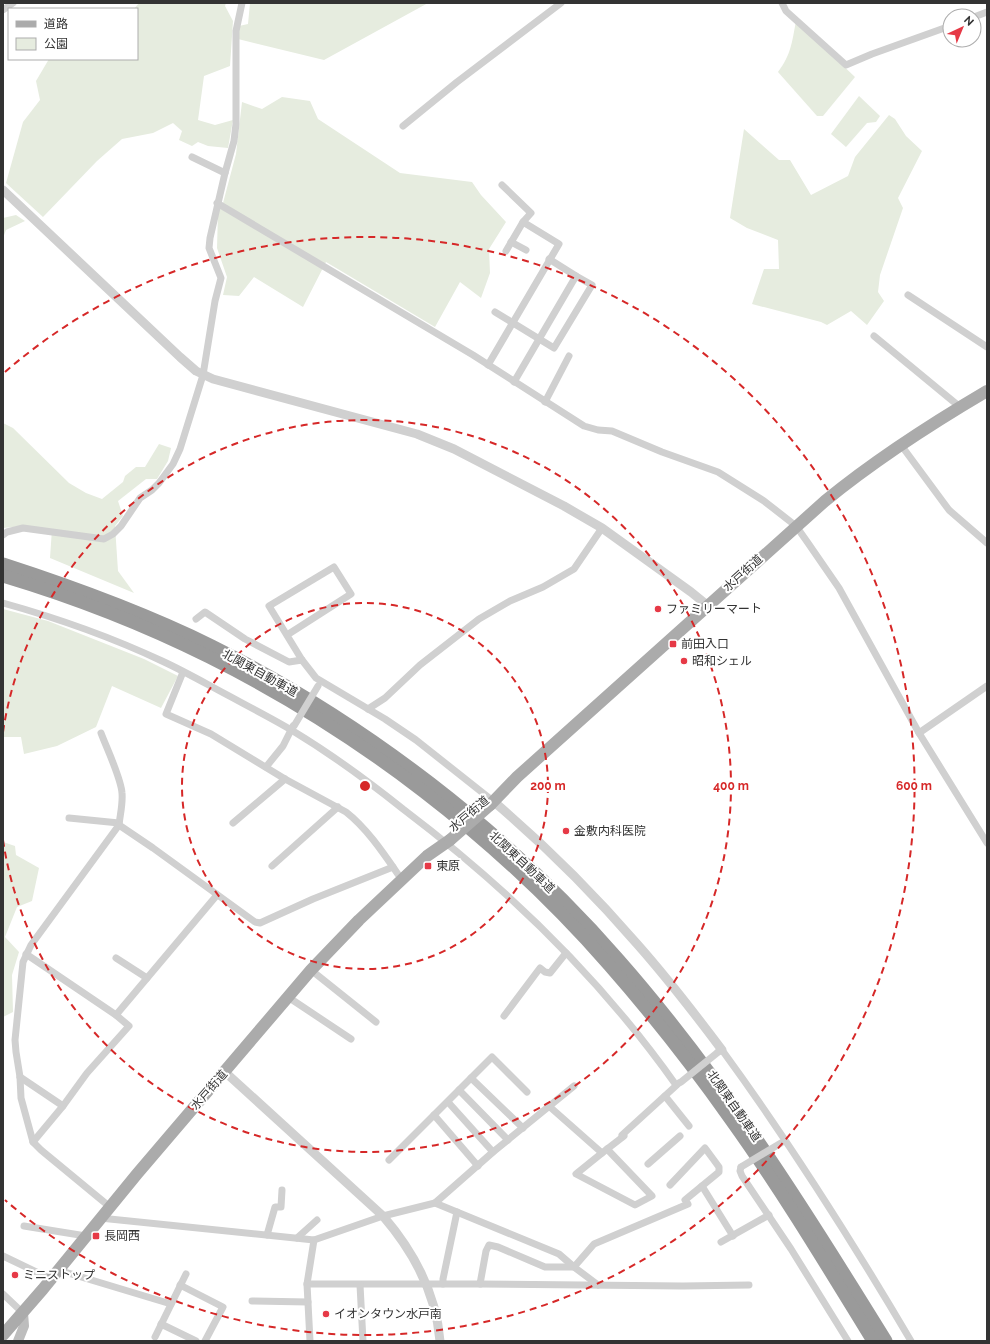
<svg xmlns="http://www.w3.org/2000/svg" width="990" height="1344" font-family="Raleway,'Noto Sans JP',sans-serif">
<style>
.green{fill:#e6ecdf}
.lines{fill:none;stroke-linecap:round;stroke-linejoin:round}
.minor{stroke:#d0d0d0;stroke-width:7}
.tertiary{stroke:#d0d0d0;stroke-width:9}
.secondary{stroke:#bdbdbd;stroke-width:10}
.primary{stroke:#ababab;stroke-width:12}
.motorway{stroke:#9a9a9a;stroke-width:13}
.minor-bridge{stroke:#d0d0d0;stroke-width:7}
.primary-bridge{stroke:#ababab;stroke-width:12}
.ring{fill:none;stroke:#d62828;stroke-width:2;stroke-dasharray:7 5}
.poi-dot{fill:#e63946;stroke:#fff;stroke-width:1.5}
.labels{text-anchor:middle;stroke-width:4;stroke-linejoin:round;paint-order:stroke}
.street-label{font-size:12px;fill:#333;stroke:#fff}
.poi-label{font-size:12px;fill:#333;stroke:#fff;text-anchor:start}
.centre{fill:#d62828;stroke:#fff;stroke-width:2}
.ring-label{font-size:12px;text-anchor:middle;font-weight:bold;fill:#d62828;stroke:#fff;stroke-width:4;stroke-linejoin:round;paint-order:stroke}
</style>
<rect width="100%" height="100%" fill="#fff"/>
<g class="green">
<polygon points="139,3 226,3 225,6 233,21 230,66 204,76 198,120 215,125 233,120 228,148 208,146 198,142 192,146 179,140 182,131 173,123 153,133 122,139 97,161 43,217 6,183 23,122 40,100 36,81 49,59 137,59 137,9 134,9"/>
<polygon points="250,3 428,3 324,60 238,39 239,26 248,24"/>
<path d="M 796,21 L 855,77 L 823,116 L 817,116 L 778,72 C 791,55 792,42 796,21 Z"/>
<polygon points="859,96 880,116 876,122 867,123 846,147 831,134"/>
<polygon points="282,97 310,101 318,119 400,173 472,182 481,195 506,222 489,249 490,273 481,298 460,282 435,327 326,262 303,307 254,277 239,296 223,295 227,277 217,248 218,213 223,203 236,154 242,102 262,109"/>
<polygon points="889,115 895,119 906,136 922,151 898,198 903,208 880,275 878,292 884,301 867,325 851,311 827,325 821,322 752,304 764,269 779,269 778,240 747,228 730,218 744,129 779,160 790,160 811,195 848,176 855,157"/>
<polygon points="16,215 25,221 6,230 3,238 3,218"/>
<polygon points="3,423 13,428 69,483 86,493 102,499 123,482 125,476 136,467 145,467 159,444 171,448 168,461 157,479 146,479 118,501 123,516 115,526 118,571 134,593 50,558 52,529 23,526 3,528"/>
<polygon points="3,609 48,621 144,659 178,676 161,708 112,686 96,727 57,746 24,754 21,737 3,737"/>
<polygon points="3,842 15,846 16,855 39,868 32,901 17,907 5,937 19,952 12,975 13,1012 3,1017"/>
</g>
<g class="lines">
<g class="minor">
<polyline points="782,3 786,11 846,65 872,54 950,26"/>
<polyline points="3,10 13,3"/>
<polyline points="974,17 987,12"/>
<polyline points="403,126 457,82 561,3"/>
<polyline points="192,157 225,173"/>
<polyline points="502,185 531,213 523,222 506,251"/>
<polyline points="217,203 473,355 584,426 598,430 612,431 662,452 718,472 764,501 796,526 808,543 839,588 919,733 987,843"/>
<polyline points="511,242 526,250"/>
<polyline points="908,295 987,347"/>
<polyline points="495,312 554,348 592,285 576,276"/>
<polyline points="874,336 960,407"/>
<polyline points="488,365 559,244 523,222"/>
<polyline points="514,382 576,276 549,259"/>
<polyline points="545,402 569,356"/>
<polyline points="901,445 949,510 987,543"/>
<polyline points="3,535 7,532 23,528 104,539 113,534 121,526 140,498 152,490 159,483 173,464 180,449 203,375 215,301 221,278 209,248 210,238 225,173 234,141 236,124 236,31 242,3"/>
<path d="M 3,603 C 57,618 111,637 162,661 C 186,672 210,686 233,698 C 253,709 273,719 293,731 C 331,754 368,781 403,809 C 506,887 601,979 676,1085"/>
<polyline points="196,619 205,612 245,639 289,662 302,660"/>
<polyline points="287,635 351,594 334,567 269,606 302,660 316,678 385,719 416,740 493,801"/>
<path d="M 183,672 L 166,714 L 211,734 L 285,779 L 346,812 C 368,829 386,857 402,880"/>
<polyline points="368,709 385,698 420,665 479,619 510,601 543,587 574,569 602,528"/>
<path d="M 101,733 C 107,749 121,778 122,793 C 123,804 120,815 119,825 L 31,945 L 23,962 L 15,1040 L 16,1052 L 20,1077 L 21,1098 L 33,1142 L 41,1150 L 110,1207"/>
<polyline points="919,733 987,686"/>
<polyline points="266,767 283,746 293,726"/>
<polyline points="69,818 119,823"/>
<polyline points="233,823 285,779"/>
<polyline points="119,825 153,848 255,922 260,923 313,899 393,867"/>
<polyline points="272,866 338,807"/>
<polyline points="26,954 116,1015 129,1026 87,1073 63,1106 33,1142"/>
<polyline points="116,958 147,978"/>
<polyline points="311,970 376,1022"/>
<polyline points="288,997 351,1039"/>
<polyline points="116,1015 217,895"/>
<polyline points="504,1016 540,968 545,972 550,973 566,953"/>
<path d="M 718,1052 L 722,1050 C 790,1143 852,1241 911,1341"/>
<polyline points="20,1077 63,1106"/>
<polyline points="471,1078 523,1128"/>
<polyline points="459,1090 508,1140"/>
<polyline points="665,1096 689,1126"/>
<polyline points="448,1102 493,1152"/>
<polyline points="550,1107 602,1153 624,1136"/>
<polyline points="434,1115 478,1166"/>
<polyline points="622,1135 679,1083"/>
<polyline points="602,1153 576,1174 635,1205 652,1196 607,1149"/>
<polyline points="389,1160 492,1057 527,1092"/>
<polyline points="648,1164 680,1136"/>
<polyline points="741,1167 740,1171 742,1176 791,1249 848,1341"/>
<polyline points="670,1185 705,1148 719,1167 719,1172 685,1200"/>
<polyline points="702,1186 733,1236"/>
<polyline points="435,1203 493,1152 574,1086"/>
<polyline points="100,1218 314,1240 383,1216 435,1203 559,1254 574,1267 598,1285"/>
<polyline points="24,1226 86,1236"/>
<polyline points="267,1235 275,1207 281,1207 282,1190"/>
<polyline points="297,1238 317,1220"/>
<polyline points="314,1240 307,1284 480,1284 683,1286 749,1285"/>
<polyline points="721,1242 769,1215"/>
<polyline points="3,1256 51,1279"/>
<polyline points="58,1270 171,1304"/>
<polyline points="307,1284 310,1341"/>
<polyline points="443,1284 443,1279 457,1212"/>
<polyline points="480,1284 486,1251 489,1245 498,1247 545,1267 574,1267 594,1244 688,1204"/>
<polyline points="180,1285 223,1307 205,1341"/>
<polyline points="360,1285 363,1341"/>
<polyline points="3,1294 23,1313"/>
<polyline points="252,1301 308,1302"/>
<polyline points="161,1324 196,1341"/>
<polyline points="155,1337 186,1274"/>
</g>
<g class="tertiary">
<polyline points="3,190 180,357 196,371 213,379 417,434 454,449 564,506 602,528 691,592 707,605"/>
<path d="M 493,801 C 545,845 594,894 638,945 C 668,979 695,1014 722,1050"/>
<path d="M 225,1072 L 383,1216 C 414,1252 436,1293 440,1341"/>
</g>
<polyline class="secondary" points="18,1341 24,1326 23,1313"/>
<g class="primary">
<path d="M 490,805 L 517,777 L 825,501 C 875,460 931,424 987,391"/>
<polyline points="3,1335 43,1289 137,1174 311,970 359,920 427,856 450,840"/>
</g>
<g class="motorway">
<path d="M 3,564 C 74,587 145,613 212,646 C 363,721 507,832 618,959 C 721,1076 804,1208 886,1341"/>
<path d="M 3,576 C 73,597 143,624 209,657 C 358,731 499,839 609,965 C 652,1014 693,1066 731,1120 C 782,1191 827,1266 873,1341"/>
</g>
<g class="minor-bridge">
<polyline points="294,726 318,686"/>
<polyline points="681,1082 717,1053"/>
<polyline points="741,1167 781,1143"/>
</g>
<polyline class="primary-bridge" points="450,840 490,805"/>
</g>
<g class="ring">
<circle cx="365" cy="786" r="183"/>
<path d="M3 732A366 366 0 1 1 3 840"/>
<path d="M5 372A549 549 0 1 1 5 1200"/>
</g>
<g class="poi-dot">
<circle cx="658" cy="609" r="4"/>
<rect x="669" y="640" width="8" height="8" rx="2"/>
<circle cx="684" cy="661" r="4"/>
<circle cx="566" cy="831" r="4"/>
<rect x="424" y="862" width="8" height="8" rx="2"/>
<rect x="92" y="1232" width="8" height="8" rx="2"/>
<circle cx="15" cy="1275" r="4"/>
<circle cx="326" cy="1314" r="4"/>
</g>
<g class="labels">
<g class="street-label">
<text transform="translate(743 573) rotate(-42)" y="4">水戸街道</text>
<text transform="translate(260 673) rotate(29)" y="4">北関東自動車道</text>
<text transform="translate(469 814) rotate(-40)" y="4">水戸街道</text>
<text transform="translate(522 862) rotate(43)" y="4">北関東自動車道</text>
<text transform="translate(209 1090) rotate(-49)" y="4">水戸街道</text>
<text transform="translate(734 1106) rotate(55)" y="4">北関東自動車道</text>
</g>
<g class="poi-label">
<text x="666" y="613">ファミリーマート</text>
<text x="681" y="648">前田入口</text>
<text x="692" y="665">昭和シェル</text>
<text x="574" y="835">金敷内科医院</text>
<text x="436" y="870">東原</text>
<text x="104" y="1240">長岡西</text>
<text x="23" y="1279">ミニストップ</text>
<text x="334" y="1318">イオンタウン水戸南</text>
</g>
</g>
<circle cx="365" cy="786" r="6" class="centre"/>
<g class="ring-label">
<text x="548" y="790">200 m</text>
<text x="731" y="790">400 m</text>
<text x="914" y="790">600 m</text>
</g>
<rect width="990" height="1344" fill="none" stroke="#333333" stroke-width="8"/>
<rect x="8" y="8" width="130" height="52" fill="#ffffff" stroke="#adadad"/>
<rect x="16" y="21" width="20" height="6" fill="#ababab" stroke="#adadad"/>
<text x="44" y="28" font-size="12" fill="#333333">道路</text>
<rect x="16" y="38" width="20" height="12" fill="#e6ecdf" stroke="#adadad"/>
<text x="44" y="48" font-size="12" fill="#333333">公園</text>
<g transform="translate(962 28) rotate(44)"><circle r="19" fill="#ffffff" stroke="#adadad"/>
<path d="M0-3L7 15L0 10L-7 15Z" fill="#e63946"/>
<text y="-6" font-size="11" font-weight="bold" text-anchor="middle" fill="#333333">N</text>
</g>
</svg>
